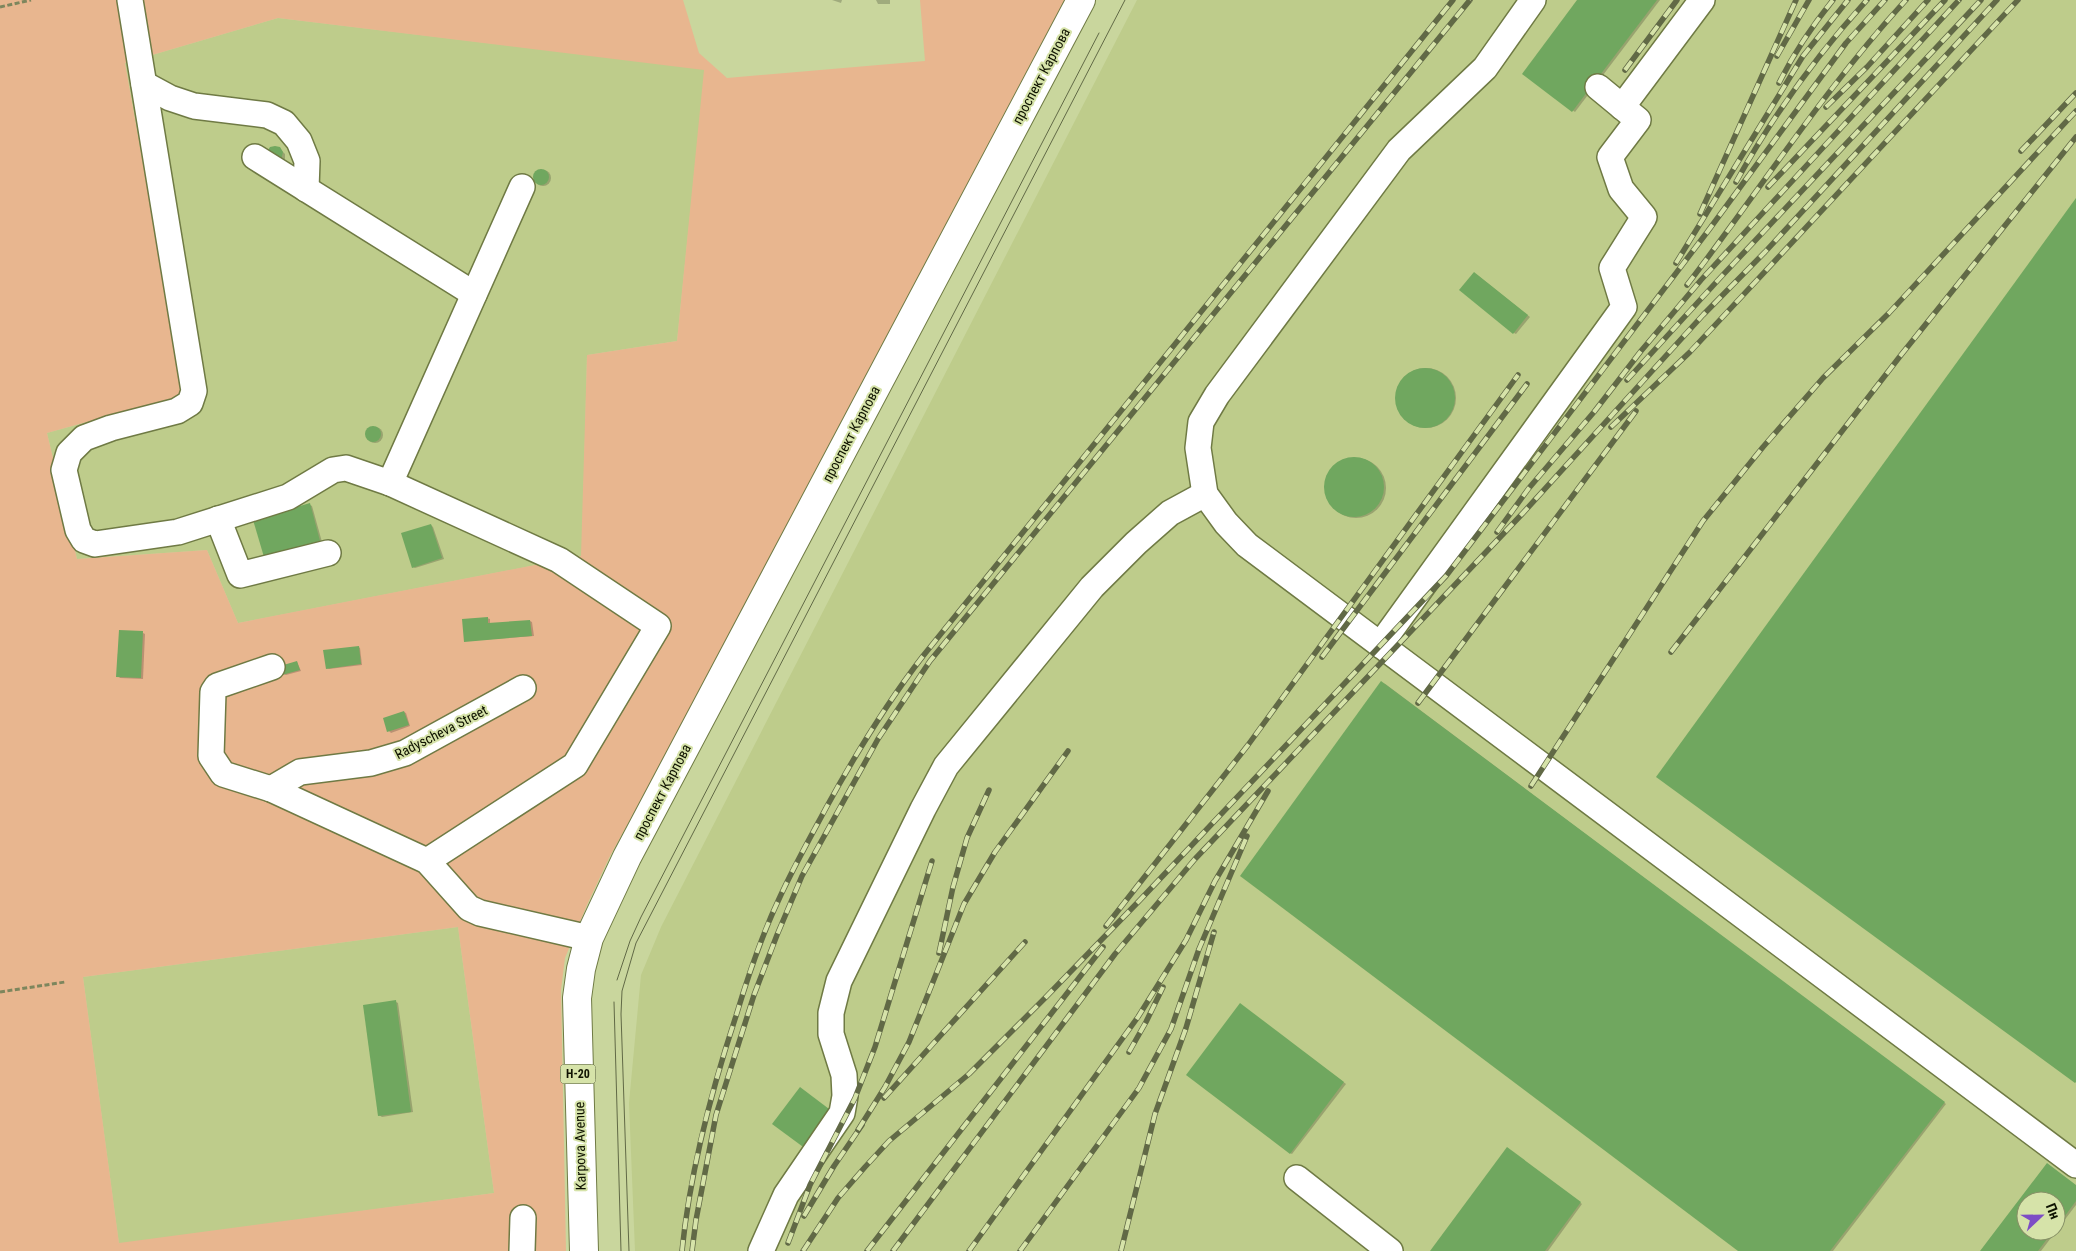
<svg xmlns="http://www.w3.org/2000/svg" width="2076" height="1251" font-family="'Roboto Condensed',sans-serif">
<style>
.built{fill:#becc8b;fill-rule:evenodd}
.green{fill:#e8b68f;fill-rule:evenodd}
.shadow{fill:#0003;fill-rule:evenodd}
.building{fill:#70a75f}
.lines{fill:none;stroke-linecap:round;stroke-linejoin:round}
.minor-casing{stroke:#6f7a44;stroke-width:28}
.major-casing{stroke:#6f7a44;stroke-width:30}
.path{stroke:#7d865d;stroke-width:3;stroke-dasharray:5 2.5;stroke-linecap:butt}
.minor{stroke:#fff;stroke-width:25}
.major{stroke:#fff;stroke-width:28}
.tram{stroke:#616946;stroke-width:1}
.rail-casing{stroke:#616946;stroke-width:5.5}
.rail{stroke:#d6e3a9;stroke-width:4;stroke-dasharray:11;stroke-linecap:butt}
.labels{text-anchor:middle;stroke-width:4;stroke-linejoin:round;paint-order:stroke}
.shield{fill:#d6e3a9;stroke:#4b5133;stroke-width:1}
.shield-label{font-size:12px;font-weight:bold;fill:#0f1301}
.street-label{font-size:14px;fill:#0f1301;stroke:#d6e3a9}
</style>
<rect width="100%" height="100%" fill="#c9d69d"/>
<g class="built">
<path d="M 1137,0 L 2076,0 L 2076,1251 L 635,1251 L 629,1103 L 641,975 L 661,927 ZM 2026,1201 L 2056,1201 L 2056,1231 L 2026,1231 Z"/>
<polygon points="278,18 705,69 677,341 587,355 582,556 238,623 207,550 77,559 47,433 184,395 125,63"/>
<polygon points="458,927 494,1193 119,1244 83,977"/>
</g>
<path class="green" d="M 0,0 L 683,0 L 699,53 L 727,78 L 925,61 L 920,0 L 1070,0 L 719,657 L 609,858 L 587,905 L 565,958 L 561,990 L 566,1251 L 0,1251 ZM 278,18 L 704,70 L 677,341 L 587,355 L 581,556 L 238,623 L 207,550 L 77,559 L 47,433 L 184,395 L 125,63 ZM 458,927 L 494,1193 L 119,1243 L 83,977 Z"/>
<g class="shadow">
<polygon points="832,0 842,0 841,3"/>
<polygon points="876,0 890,0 890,4 878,4"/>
<polygon points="1579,0 1660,0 1575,112 1523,74"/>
<polygon points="280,149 285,154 285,159 279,163"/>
<circle cx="543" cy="178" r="8"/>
<polygon points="1476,274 1530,317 1516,334 1514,333"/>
<circle cx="1426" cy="398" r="30"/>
<circle cx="375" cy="435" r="8"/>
<circle cx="1356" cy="488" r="30"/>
<polygon points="310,505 312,506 322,542 267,557"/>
<polygon points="431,525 433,527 444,559 415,568 413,567"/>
<polygon points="487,618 490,619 490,624 530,621 532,622 534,636 465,641"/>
<polygon points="143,633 145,634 143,679 120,678 118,676"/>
<polygon points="358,647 360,648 362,665 329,669 327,668"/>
<polygon points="297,662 301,671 286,675 283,674"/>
<polygon points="1384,683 1946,1104 1833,1251 1740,1251"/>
<polygon points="404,712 406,713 410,726 391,733 389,731"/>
<polygon points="396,1002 398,1003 413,1112 382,1117 379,1115"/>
<polygon points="1242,1006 1346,1084 1292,1154 1290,1153"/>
<polygon points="1509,1150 1582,1204 1548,1251 1432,1251"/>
<path d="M 2047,1165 L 2076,1186 L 2076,1205 L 2041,1251 L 1982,1251 ZM 2026,1201 L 2056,1201 L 2056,1231 L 2026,1231 Z"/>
</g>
<g class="building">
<polygon points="1577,0 1657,0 1572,112 1522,74"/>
<polygon points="275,146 280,147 283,152 281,160 267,152 270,147"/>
<circle cx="541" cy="177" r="8"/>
<polygon points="2076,198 2076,1082 2075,1083 1656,777"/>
<polygon points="1474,272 1528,315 1513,334 1459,290"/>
<circle cx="1425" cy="398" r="30"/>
<circle cx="373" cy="434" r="8"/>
<circle cx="1354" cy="487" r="30"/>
<polygon points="310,503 320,541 264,557 253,520"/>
<polygon points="431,524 442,558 412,568 401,533"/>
<polygon points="488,617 488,623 530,620 532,636 464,642 462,619"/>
<polygon points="119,630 143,631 141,678 116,677"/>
<polygon points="359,646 361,664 326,669 323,650"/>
<polygon points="297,661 300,670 282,675 280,666"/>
<polygon points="1381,681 1945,1102 1830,1251 1738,1251 1240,876"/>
<polygon points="404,711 409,725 387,732 383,718"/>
<polygon points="396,1000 411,1112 378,1116 363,1005"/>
<polygon points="1240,1003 1344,1082 1290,1154 1186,1075"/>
<polygon points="800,1087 837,1115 810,1152 772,1124"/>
<polygon points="1507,1147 1581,1202 1545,1251 1430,1251"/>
<polygon points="2047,1163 2076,1185 2076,1201 2056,1228 2056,1201 2026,1201 2026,1231 2053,1231 2038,1251 1980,1251"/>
</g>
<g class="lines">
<g class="minor-casing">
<g id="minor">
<polyline points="130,0 194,391 190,403 177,411 111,428 84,438 69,453 64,470 78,530 84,540 95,544 178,532 288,497 333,470 346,468 390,483 559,560 658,626 575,765 427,861"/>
<polyline points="1533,0 1485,68 1399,150 1217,395 1201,422 1198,448 1205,494 1226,523 1247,545 2076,1165"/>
<polyline points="144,84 170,98 194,106 267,115 284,123 299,141 307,161 306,189"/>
<polyline points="1622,107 1702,0"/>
<polyline points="255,157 474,294"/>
<polyline points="390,483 522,187"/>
<polyline points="218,519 240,575 328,553"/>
<polyline points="1380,645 1624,307 1612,268 1644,217 1621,189 1610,157 1638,120 1598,87"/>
<polyline points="272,667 217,686 213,692 211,756 223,774 271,789 427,861 469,908 480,913 589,938"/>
<polyline points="271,789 300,772 371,763 405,753 523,688"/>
<polyline points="1297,1178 1390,1251"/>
<polyline points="522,1251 523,1218"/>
<polyline points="761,1251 786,1195 842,1113 845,1096 844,1075 831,1034 831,1013 839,981 923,809 946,766 1092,587 1136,543 1170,513 1205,494"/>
</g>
</g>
<g class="major-casing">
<polyline id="major" points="584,1251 577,998 581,969 589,938 627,857 1081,0"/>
</g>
<g class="path">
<polyline points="0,7 31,0"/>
<polyline points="0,992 65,982"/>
</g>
<use href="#minor" class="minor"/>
<use href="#major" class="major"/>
<g class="tram">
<polyline points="617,980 630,941 641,917 1099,33"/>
<polyline points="614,1002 621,1251"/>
<polyline points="629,1251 621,1014 622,991 636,943 1125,0"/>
</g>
<g class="rail-casing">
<g id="rail">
<polyline points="1777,56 1809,0"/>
<polyline points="1625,70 1677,0"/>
<path d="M 1779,83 C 1794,53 1812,26 1833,0"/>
<polyline points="1826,107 1867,67 1928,0"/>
<polyline points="2021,151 2076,93"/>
<path d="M 1736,182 C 1772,117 1817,55 1867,0"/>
<polyline points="1768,187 1945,0"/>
<polyline points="1700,214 1796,0"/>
<polyline points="1676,263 1803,56 1848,0"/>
<path d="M 1687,285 C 1760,190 1825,88 1906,0"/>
<polyline points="1627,380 1720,278 1981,0"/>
<polyline points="1611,427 1690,352 2018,0"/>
<polyline points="1497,532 1529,488 1594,412 1641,351 1701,280 1959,0"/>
<polyline points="1671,652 1901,355 2076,137"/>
<polyline points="1322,657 1527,384"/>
<polyline points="1418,703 1636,411"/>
<polyline points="1531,786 1703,521 1763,447 1823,378 1889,313 2076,111"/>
<polyline points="1106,926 1248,745 1518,375"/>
<polyline points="939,953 953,887 967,838 989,790"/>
<polyline points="1129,1052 1146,1022 1163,987"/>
<polyline points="884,1098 1025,942"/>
<polyline points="858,1130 885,1087 909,1042 964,904 995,852 1068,751"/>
<polyline points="804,1216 834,1166 862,1125"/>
<polyline points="788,1243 810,1185 855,1098 875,1047 932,861"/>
<path d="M 682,1251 C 690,1171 711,1092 736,1016 C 748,976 761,937 779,899 C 793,868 810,838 826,808 C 855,755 886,704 923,656 L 1453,0"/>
<polyline points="692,1251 696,1220 716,1115 754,995 777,935 802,876 837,813 878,739 930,661 1470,0"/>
<polyline points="803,1251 838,1198 865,1167 889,1141 969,1074 1046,997 1140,900 1446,576 1708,231 1846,43 1885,0"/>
<polyline points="867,1251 1103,947"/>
<polyline points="893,1251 1115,954 1195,859 1523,513 1703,315 1765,252 1997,0"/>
<polyline points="969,1251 1138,1017 1186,940 1215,881 1268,791"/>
<polyline points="1020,1251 1139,1088 1171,1029 1199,949 1247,836"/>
<polyline points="1121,1251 1155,1114 1186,1028 1214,932"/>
</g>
</g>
<use href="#rail" class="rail"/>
</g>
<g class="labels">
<rect class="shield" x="560.5" y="1064.5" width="35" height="19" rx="4"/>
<g class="shield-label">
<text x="578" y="1078">Н-20</text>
</g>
<g class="street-label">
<text transform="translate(1041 76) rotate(-62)" y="5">проспект Карпова</text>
<text transform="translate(851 434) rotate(-62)" y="5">проспект Карпова</text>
<text transform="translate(441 732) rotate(-27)" y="5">Radyscheva Street</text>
<text transform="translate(662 792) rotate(-62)" y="5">проспект Карпова</text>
<text transform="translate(580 1146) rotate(-91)" y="5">Karpova Avenue</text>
</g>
</g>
<g transform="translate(2041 1216) rotate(68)"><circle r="24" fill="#d6e3a9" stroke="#869066"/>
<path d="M0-4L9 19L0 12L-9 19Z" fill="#7d4dc5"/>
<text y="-8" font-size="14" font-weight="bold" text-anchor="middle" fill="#0f1301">Пн</text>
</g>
</svg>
